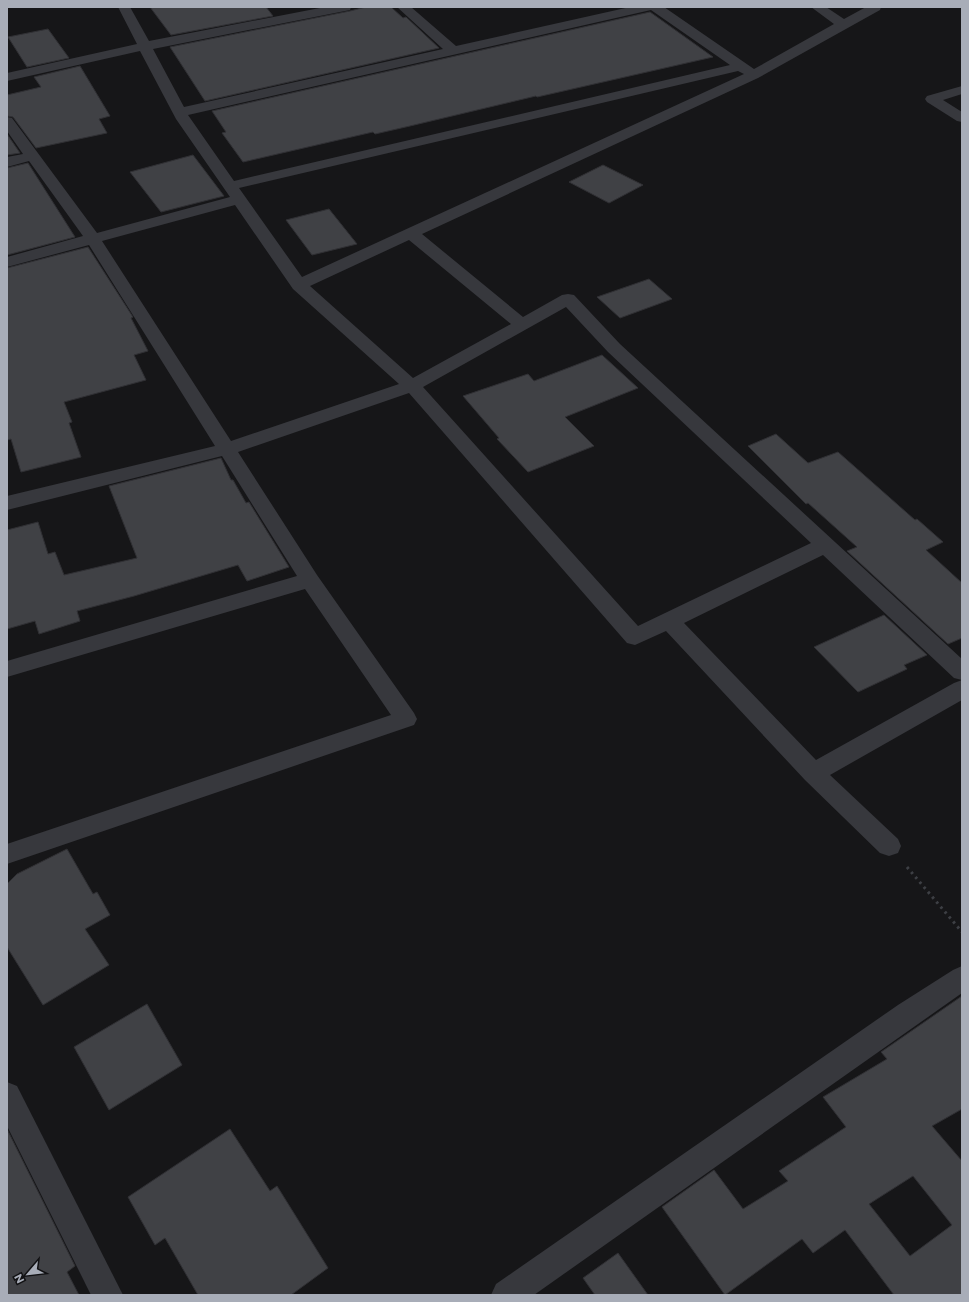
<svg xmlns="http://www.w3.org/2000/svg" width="969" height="1302" font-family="Montserrat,sans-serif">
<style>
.building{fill:#404145;stroke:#303034;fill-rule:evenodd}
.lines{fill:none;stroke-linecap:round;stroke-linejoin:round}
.path{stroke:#3d3f44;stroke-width:3;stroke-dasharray:2.5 4;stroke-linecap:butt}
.minor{fill:#37383d;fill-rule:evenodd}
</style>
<rect width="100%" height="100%" fill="#161618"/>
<g class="building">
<polygon points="150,7 266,7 273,16 171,35"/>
<polygon points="366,7 391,7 403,18 406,17 439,48 205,101 170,47 350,11"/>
<polygon points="650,12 713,57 537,97 536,96 410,126 375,134 373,132 243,162 222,133 226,132 212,111"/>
<polygon points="48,29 69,58 27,67 8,37"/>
<polygon points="80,66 110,116 99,119 107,133 36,148 13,117 7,116 7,95 41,87 34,77"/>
<polygon points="7,134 20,153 7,155"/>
<polygon points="193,155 224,196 161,212 130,172"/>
<polygon points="28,163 75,237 7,255 7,168"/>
<polygon points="603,165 643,185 609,203 569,182"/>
<polygon points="329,209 357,244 312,255 286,220"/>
<polygon points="88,247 133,317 131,318 148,351 134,355 146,380 64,402 72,422 69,423 81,457 21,472 11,439 7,440 7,268"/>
<polygon points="649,279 672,299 620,318 597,297"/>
<polygon points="602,355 638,388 565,417 594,446 528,472 497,439 499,438 463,396 528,374 534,381"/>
<polygon points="776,434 808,463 838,452 915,520 917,519 943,542 926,550 962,583 962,638 948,644 847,551 857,547 808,503 806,504 748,446"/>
<polygon points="221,458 231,480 233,480 246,503 249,502 289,567 247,581 238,565 134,596 77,611 80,621 39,634 35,621 7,629 7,530 38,522 48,554 55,552 64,575 137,558 109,486"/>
<polygon points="884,615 927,655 904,665 907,669 858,692 814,647"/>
<polygon points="67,849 93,894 97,892 110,915 85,929 109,965 43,1005 7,947 7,884 17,874"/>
<path d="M 962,996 L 962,1109 L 932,1126 L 962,1161 L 962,1295 L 894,1295 L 845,1230 L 813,1253 L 802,1239 L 725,1295 L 662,1207 L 714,1170 L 743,1209 L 788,1181 L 779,1171 L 846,1127 L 823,1097 L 887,1059 L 881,1052 ZM 913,1176 L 952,1225 L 910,1256 L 869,1204 Z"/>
<polygon points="147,1004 182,1065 109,1110 74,1047"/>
<polygon points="7,1129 75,1266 67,1272 79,1295 7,1295"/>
<polygon points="230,1129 270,1191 277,1186 328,1268 291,1295 198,1295 165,1238 155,1245 128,1197"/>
<polygon points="618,1253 648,1295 595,1295 583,1278"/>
</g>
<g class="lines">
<polyline class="path" points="907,867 962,932"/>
<g class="minor">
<path d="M 118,7 L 130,7 L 149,41 L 325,7 L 351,7 L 350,10 L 345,11 L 153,49 L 184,107 L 443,49 L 397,7 L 411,7 L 456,46 L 630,7 L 664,7 L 754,69 L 834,24 L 811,7 L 826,7 L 844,19 L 866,7 L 881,7 L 880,10 L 758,78 L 422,234 L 523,317 L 562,295 L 568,294 L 574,295 L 620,344 L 962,659 L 962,680 L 954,678 L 823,555 L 684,623 L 816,760 L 954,683 L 962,680 L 962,700 L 830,775 L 898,839 L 901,846 L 898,853 L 889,856 L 880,853 L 805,780 L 666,631 L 635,645 L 627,643 L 409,393 L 238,452 L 317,575 L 414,713 L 417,719 L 414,725 L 7,864 L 7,844 L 391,715 L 305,589 L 7,677 L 7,661 L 297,576 L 222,456 L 7,510 L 7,496 L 215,446 L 89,245 L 7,267 L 7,257 L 83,236 L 29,161 L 7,167 L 7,157 L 23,154 L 7,131 L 7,117 L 12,118 L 97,233 L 230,197 L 176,119 L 140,51 L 7,81 L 7,73 L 137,44 ZM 651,10 L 730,65 L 234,181 L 188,115 ZM 738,71 L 744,74 L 302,277 L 239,188 ZM 235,205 L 293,289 L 399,384 L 231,441 L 102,241 ZM 409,240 L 511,324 L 413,378 L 310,286 ZM 566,307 L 608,352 L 811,543 L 638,626 L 423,387 Z"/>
<polygon points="962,86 962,94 943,100 962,112 962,122 957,121 927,102 925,99 927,96"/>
<polygon points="962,966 962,993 534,1295 491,1295 496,1284 898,1005 953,970"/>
<polygon points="7,1082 17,1086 123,1295 91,1295 7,1126"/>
</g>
</g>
<rect width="969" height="1302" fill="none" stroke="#a8adb8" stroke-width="16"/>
<g transform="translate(28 1274) rotate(242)" stroke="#111113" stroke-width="3" paint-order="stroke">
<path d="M0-3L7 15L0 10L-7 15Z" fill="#a8adb8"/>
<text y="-6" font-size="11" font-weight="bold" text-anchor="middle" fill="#a8adb8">N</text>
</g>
</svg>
